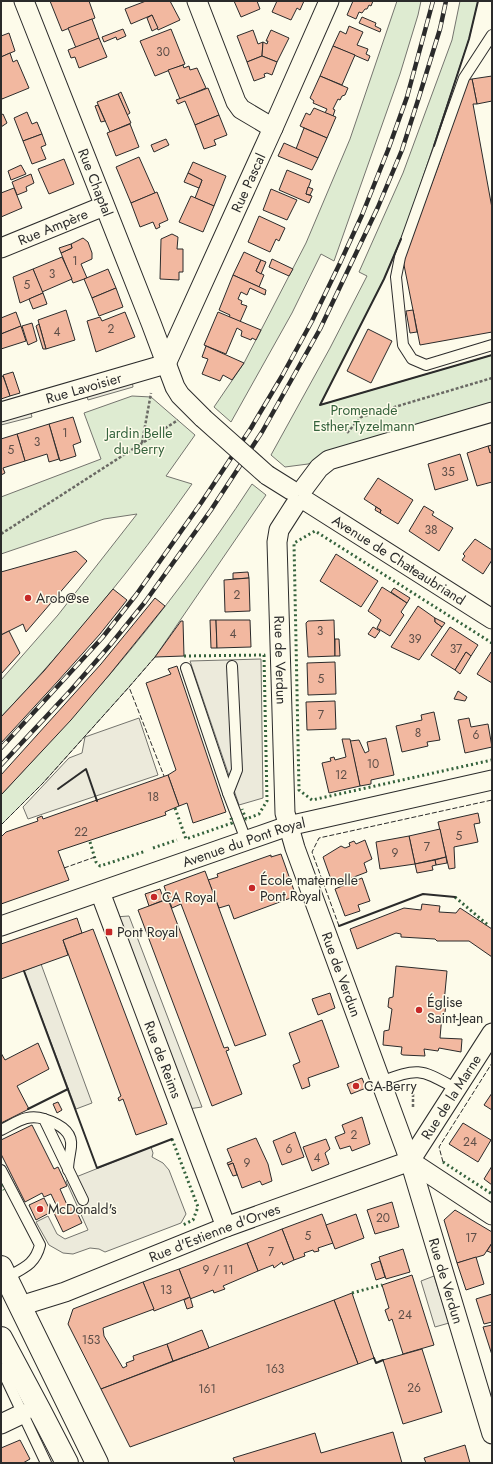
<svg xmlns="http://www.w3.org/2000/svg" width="493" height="1464" font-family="Jost,sans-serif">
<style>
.green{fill:#deebd1;stroke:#74746e}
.parking{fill:#eceadb;stroke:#74746e}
.building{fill:#f2b8a0;stroke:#2b2b2b}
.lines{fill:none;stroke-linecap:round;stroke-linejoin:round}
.service-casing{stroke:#2b2b2b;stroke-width:12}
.minor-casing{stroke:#2b2b2b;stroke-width:21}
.primary-casing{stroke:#2b2b2b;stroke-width:24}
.path{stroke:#6a6964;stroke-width:2.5;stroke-dasharray:3 2;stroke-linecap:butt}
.service{stroke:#fdfbea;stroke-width:10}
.minor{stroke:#fdfbea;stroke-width:19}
.primary{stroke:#fdfbea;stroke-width:22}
.rail-casing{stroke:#2b2b2b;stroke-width:4.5}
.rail{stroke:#fdfbea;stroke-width:3;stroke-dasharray:9;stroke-linecap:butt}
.minor-bridge-casing{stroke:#2b2b2b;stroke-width:21;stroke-linecap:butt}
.minor-bridge{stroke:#fdfbea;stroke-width:19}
.hedge{stroke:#34623c;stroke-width:3;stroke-dasharray:2 3;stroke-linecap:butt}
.fence{stroke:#2b2b2b;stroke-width:1;stroke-dasharray:5 2;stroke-linecap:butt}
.wall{stroke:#2b2b2b;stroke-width:2}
.poi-dot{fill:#c62828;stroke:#fdfbea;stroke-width:1.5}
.labels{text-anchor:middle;stroke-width:3;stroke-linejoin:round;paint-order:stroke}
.number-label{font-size:12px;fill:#5d4e48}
.street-label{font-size:14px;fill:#2b2b2b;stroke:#fdfbea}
.park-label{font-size:14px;fill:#34623c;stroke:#fdfbea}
.poi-label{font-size:14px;fill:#2b2b2b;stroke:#fdfbea;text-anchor:start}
</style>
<rect width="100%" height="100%" fill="#fdfbea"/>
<g class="green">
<polygon points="397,1 421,1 418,15 400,74 334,261 321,254 292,313 231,422 214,407 244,363 306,243 350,139"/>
<polygon points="460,1 478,1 469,39 409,219 384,279 320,405 492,355 492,405 338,451 308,464 285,467 271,455 330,348 367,276 359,272 403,173 452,40"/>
<path d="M 132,396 L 151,397 L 195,435 L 166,476 L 192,484 C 134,567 70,644 1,717 L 1,680 L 58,615 L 137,514 L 104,519 L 1,554 L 1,497 L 101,459 L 84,413 Z"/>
<path d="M 252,484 L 266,495 L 155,657 L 129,687 L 43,783 L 1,825 L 1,795 C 38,755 75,715 111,673 C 162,613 209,550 252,484 Z"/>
</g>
<g class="parking">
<polygon points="132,380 133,387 88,400 86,393"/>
<polygon points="30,410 32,417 1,425 1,418"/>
<polygon points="261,659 263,798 239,805 190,661"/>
<polygon points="139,718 158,775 28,819 23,807 69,758 82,753 85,737"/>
<polygon points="129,916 202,1107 188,1109 114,917"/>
<polygon points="41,964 92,1103 76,1109 24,971"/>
<polygon points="151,1147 153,1153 152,1157 163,1163 169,1170 186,1214 181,1223 105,1252 99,1249 90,1248 73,1254 63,1253 49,1245 36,1222 48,1216 57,1234 65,1239 88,1230 66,1181"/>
<polygon points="434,1276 449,1323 435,1327 421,1281"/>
</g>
<g class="building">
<polygon points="50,1 89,1 95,18 62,31"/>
<polygon points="146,1 170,1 180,20 158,30 152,15 131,24 125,9"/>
<polygon points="234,1 257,1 260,9 241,17"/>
<polygon points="277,1 304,1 300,10 297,8 291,20 272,12"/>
<polygon points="353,1 373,1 371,6 369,5 367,9 365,9 362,13 359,12 356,19 347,15"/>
<polygon points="152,15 158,28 152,31 147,18"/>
<polygon points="362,17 376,23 375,26 381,29 380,32 359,23"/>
<polygon points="92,19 99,38 76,48 68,28"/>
<polygon points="349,26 363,32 357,45 368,49 366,54 370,56 368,61 333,46 340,31 346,34"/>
<polygon points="123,29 126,36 117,40 116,37 104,42 102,37"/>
<polygon points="171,29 185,64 155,76 140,41"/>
<polygon points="253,30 258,44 263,42 262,56 247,62 237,36"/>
<polygon points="271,30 289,38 277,62 262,56 263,42 267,44 268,41 266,41"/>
<polygon points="9,33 15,51 1,57 1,36"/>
<polygon points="99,38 107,57 79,68 75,57 71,58 68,50"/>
<polygon points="333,46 355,55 342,85 320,76"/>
<polygon points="10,53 13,62 17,60 29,88 2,99 1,96 1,57"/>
<polygon points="262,56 277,62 272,75 267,73 264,74 265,77 254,81 247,62"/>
<polygon points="183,65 184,68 189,66 190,70 197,68 206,88 180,99 168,70"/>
<polygon points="320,76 348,88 345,95 342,96 340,100 338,99 333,109 335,110 333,116 325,113 327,109 313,103 314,101 310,98"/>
<polygon points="492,76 492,101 477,104 472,79"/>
<polygon points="472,79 477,104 473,104 492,208 492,332 420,345 403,260 439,164 467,80"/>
<polygon points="208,88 219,115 195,125 185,101 178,104 176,100"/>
<polygon points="121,92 130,113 127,115 118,94"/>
<polygon points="118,94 131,123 110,132 97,102"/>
<polygon points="98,105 105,121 101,122 95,106"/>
<polygon points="314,108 336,117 327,138 300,126 306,113 310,115"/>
<polygon points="27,112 32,124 37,122 42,134 23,141 14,118"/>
<polygon points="3,114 7,123 1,127 1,115"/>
<polygon points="219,115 227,135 214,140 216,145 204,149 195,125"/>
<polygon points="130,124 139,147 116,156 107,133"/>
<polygon points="304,128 327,138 318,158 296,149"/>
<polygon points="42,134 46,145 41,147 46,159 32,164 23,141"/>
<polygon points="166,139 169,145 154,152 151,145"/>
<polygon points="284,143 318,158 312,170 278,156"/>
<polygon points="139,157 155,193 131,203 116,167"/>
<polygon points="64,159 74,184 49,194 38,169"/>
<polygon points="193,162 226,176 214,206 195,198 202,180 188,173"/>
<polygon points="21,165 26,174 11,180 8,171"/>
<polygon points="287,170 311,180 306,194 312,196 309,203 279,190"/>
<polygon points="188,173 202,180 199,188 184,182"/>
<polygon points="31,174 34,183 26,187 27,191 17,195 12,182"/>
<polygon points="308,187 313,189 310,195 306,194"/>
<polygon points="14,188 22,208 1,217 1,193"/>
<polygon points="271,189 297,200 287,220 263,210"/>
<polygon points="157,192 168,220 159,224 160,227 156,229 153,222 140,227 131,203"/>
<polygon points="191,196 214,206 203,232 179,222"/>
<polygon points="259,216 285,228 279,241 276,239 270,252 248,242"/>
<polygon points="172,234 178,237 177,249 183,249 183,272 179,272 179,280 160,279 161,239"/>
<polygon points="83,238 88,242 92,253 92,259 81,264 87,278 73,283 61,253 72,248 71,244"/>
<polygon points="71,244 72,248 61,253 59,248"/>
<polygon points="244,252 261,260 256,271 264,275 259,287 233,275"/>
<polygon points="62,257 72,279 42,292 33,269"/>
<polygon points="272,259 293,269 289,276 269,267"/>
<polygon points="261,260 266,262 261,274 256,271"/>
<polygon points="33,269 43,293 20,303 13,277"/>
<polygon points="108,269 116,288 92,298 84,279"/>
<polygon points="233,275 266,290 265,295 250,288 247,295 241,292 238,299 242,301 241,304 247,306 240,322 229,317 230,315 219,310"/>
<polygon points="116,288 123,307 99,316 92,298"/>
<polygon points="43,293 47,304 33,309 29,299"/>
<polygon points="66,310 75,340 46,349 38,320"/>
<polygon points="413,310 417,332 410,333 406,311"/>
<polygon points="16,312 21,326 1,334 1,318"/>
<polygon points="125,312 135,337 96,352 87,321 100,317 102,321"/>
<polygon points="218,312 261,330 256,340 252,338 251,340 241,336 242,331 237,328 226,354 204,345"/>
<polygon points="32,323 37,341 28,345 22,326"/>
<polygon points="39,324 46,349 43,349 36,326"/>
<polygon points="21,326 26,341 1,349 1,334"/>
<polygon points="368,329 392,341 371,383 347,371"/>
<polygon points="206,346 244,363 232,380 223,375 220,381 202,374 208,359 202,357"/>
<polygon points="13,372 20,393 10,396 3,375"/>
<polygon points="3,376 10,396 1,399 1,377"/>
<polygon points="73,417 81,442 73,445 76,456 60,461 49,424"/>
<polygon points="49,424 59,459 49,462 47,454 25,461 17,434"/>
<polygon points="17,434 25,461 3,468 5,473 1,475 1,439"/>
<polygon points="492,445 492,452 490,453 488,446"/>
<polygon points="488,446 490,453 492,452 492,482 477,486 467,453"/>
<polygon points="460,454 468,480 435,490 428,464"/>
<polygon points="378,478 413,500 398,524 380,513 381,510 364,499"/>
<polygon points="424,506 434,512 432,515 453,528 439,551 409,531"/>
<polygon points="376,507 381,510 380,513 375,510"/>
<polygon points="475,539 492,550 492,560 483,574 462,560 465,556 463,554"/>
<polygon points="76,551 87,561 26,632 23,624 1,635 1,572"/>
<polygon points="336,554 378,581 361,607 320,581"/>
<polygon points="248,572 249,578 233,579 233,573"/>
<polygon points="249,578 250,611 225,612 224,580"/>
<polygon points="382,587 407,603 401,612 404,615 390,636 377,628 381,620 368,611"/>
<polygon points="394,588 410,598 407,603 391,592"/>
<polygon points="113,589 127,600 100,634 58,681 1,743 1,717 44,671"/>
<polygon points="155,598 165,606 110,674 71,720 1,795 1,775 101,664"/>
<polygon points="418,606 435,618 435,622 442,627 419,660 391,647"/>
<polygon points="435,618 445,623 442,627 435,622"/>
<polygon points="210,620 216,620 217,648 211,648"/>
<polygon points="216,620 250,620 251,647 217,648"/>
<polygon points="334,620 335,656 308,657 306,623 308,621"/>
<polygon points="181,621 183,621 184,656 155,657"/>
<polygon points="373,627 380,631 375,638 368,634"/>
<polygon points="450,627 478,645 471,656 466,652 455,670 431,655"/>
<polygon points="9,631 20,653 1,674 1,635"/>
<polygon points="335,639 339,639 340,656 335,656"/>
<polygon points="466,652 471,656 460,674 455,670"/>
<polygon points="491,652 492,653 492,683 477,674"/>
<polygon points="335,662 336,694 308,695 307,663"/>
<polygon points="177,666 226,812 193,823 187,803 179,806 168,775 176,770 146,683 171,674 168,669"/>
<polygon points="458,691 467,697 465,701 454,699"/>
<polygon points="335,701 336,729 307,730 306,702"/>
<polygon points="434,712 440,740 427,742 428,746 402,752 396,726 422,720 421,715"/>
<polygon points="469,718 471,727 488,724 492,747 465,753 458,720"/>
<polygon points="386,738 394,775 371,780 371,784 360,786 350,741 359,740 365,753 369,751 367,742"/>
<polygon points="342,739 350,739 360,786 329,793 322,763 331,761 330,758 334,757 335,760 346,757"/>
<polygon points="168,775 179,806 165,812 166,815 58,851 69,880 1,904 1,837 6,832 38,821 37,818 42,816 43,819"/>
<polygon points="478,813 480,823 474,824 478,842 454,847 455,868 449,869 438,822"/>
<polygon points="440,829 446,857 415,864 409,836"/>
<polygon points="409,836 415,864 380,869 376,842"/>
<polygon points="365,840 372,859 364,863 367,872 333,885 323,857 341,846 345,848 350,846 349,843 354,841 356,844"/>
<polygon points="281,854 296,896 234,919 229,905 219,908 208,880 218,877 217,874 271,855 271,857"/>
<polygon points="446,857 447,863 436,865 435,860"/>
<polygon points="435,860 436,865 432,866 433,870 417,873 415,864"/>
<polygon points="205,871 266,1035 235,1046 181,904 172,908 164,886"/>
<polygon points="362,878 370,901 358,905 360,911 345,916 335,889"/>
<polygon points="160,889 164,900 149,906 145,894"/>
<polygon points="168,899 224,1048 228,1047 229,1050 226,1051 242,1094 212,1106 138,910"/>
<polygon points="422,904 440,906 439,912 456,913 460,908 492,929 492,957 469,941 437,941 435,939 401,937 401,934 396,933 357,949 350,929 404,908 421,910"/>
<polygon points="77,918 82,933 63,940 68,955 1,979 1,944"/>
<polygon points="93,929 167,1124 136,1135 123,1099 119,1101 118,1098 121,1096 63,940"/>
<polygon points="396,966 447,971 444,1003 446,1004 445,1012 442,1015 440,1038 462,1039 461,1052 439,1048 438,1051 424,1049 425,1056 403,1055 401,1054 402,1047 383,1045 384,1031 389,1030 392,1009 388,1007 389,998 393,997"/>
<polygon points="330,993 335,1008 318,1015 312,999"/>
<polygon points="322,1020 339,1067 308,1078 310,1086 302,1089 293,1065 300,1062 289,1033"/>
<polygon points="38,1043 49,1069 17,1086 29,1109 1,1123 1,1053 5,1060"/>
<polygon points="362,1078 366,1088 351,1094 347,1084"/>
<polygon points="492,1093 492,1110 484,1105"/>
<polygon points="58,1102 62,1110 57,1113 53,1104"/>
<polygon points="362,1117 370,1144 352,1151 350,1146 340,1149 335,1137 345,1133 342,1125"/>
<polygon points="463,1123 491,1140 478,1162 449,1144"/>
<polygon points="32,1125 54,1169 58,1167 67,1186 60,1189 68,1207 73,1204 82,1223 63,1232 54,1213 59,1211 51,1194 44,1197 42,1193 25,1202 1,1154 1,1140"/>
<polygon points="295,1132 304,1157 282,1165 273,1141"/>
<polygon points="256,1138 268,1164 272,1181 262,1185 260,1181 242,1188 233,1163 228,1165 227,1163 232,1161 227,1149"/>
<polygon points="326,1139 330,1149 325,1153 329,1164 312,1171 303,1147"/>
<polygon points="233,1163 237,1175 233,1176 228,1165"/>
<polygon points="492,1166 492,1185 484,1179"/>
<polygon points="44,1198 51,1212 36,1220 29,1205"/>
<polygon points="392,1202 399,1227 375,1234 367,1210"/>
<polygon points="455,1210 492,1232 492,1243 484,1255 457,1263 444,1220"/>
<polygon points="322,1214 333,1243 318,1248 319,1251 314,1252 313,1250 304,1253 305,1256 294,1260 282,1229"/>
<polygon points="356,1214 364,1238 335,1249 326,1225"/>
<polygon points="282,1229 294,1260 283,1265 282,1262 274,1268 273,1265 258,1271 247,1243"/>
<polygon points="247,1243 258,1271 223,1286 225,1289 214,1293 213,1290 190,1299 179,1269"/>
<polygon points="492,1243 492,1253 487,1251"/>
<polygon points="403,1249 410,1272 386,1279 379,1257"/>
<polygon points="476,1257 484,1284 466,1290 457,1263"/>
<polygon points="380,1261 385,1277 376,1280 371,1264"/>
<polygon points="179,1269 190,1297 154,1311 143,1282"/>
<polygon points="412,1275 434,1345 403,1354 392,1319 389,1321 385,1310 389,1308 382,1285"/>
<polygon points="143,1282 154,1309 103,1328 104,1336 123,1368 127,1366 126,1363 134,1360 133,1356 167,1344 173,1361 101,1389 68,1324 73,1309"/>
<polygon points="352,1293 374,1358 358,1364 334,1300"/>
<polygon points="492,1294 492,1322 484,1324 476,1299"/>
<polygon points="190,1297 193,1307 187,1309 184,1300"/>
<polygon points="334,1300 358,1364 130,1447 101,1389"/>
<polygon points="492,1325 492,1355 483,1327"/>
<polygon points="202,1330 209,1348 173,1361 167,1344"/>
<polygon points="422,1349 442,1412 403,1424 383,1360"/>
<polygon points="393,1432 402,1463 235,1463 233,1458 315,1433 321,1453"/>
<polygon points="20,1440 30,1459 23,1463 1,1463 1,1448"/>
<polygon points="465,1445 470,1463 426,1463 424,1458"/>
</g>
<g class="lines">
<g class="service-casing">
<g id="service">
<polyline points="492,35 464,78 400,257 396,277 403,345 412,359 426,365 492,345"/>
<polyline points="186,668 228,793 246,840"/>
<polyline points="228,793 237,770 232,666"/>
<path d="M 380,1082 C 420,1067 420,1069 457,1089"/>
<path d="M 44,1119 C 57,1123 73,1131 71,1147 C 70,1155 68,1162 68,1170"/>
<path d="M 1,1130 C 16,1123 27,1113 44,1119 L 83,1200"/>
<path d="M 1,1170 L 40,1245 C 35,1265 23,1268 6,1278"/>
<polyline points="1,1368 46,1463"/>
</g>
</g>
<g class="minor-casing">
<g id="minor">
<path id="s1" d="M 24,1 L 151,323 L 175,387 L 180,395 L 203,418"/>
<polyline points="197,1 236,102 241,109 273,128"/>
<path id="s2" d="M 1,248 L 104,206"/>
<path id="s3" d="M 166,364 L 273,128 L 329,1"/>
<path id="s4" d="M 1,412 L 166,364"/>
<polyline points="267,475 291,490"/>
<polyline points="304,488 319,468 329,460 492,412"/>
<path id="s5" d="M 306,501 L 492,619"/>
<path id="s6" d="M 295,505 L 279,530 L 277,542 L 285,813 L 295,848 L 410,1161 L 492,1434"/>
<path id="s7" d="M 100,892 L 226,1227"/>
<path id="s8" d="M 1,926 L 288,826 L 492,780"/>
<path id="s9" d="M 410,1161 L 492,1033"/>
<polyline points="410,1161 492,1215"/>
<path id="s10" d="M 20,1306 L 65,1292 L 226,1227 L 410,1161"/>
<polyline points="1,1424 22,1414"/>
</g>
</g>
<g class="primary-casing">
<g id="primary">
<polyline points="1,1267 97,1463"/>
<polyline points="1,1338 40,1411 67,1463"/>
</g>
</g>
<g class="path">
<polyline points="347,433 361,417 492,378"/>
<polyline points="142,443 151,393"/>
<polyline points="1,534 178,420"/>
<polyline points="413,1107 413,1088"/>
</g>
<use href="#service" class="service"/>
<use href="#minor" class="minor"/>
<use href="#primary" class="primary"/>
<g class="rail-casing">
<g id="rail">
<polyline points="1,748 102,638 136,595 201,503 251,428 282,376 312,321 340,263 362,215 388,150 407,97 433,1"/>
<polyline points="1,765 71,690 111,644 145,602 211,510 262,432 320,329 378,207 402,150 419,97 440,29 446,1"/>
</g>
</g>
<use href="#rail" class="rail"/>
<g class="minor-bridge-casing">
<polyline id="minor-bridge" points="203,418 267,475"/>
</g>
<use href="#minor-bridge" class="minor-bridge"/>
<g class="hedge">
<polyline points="492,643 315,531 294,543 299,790 312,800 492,760"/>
<polyline points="184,656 264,655 267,801 259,814 246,819 242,809"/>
<polyline points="175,808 186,839 232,823 231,818"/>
<polyline points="90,842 96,862 100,866 146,851"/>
<polyline points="153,848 177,840"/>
<polyline points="455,897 489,926"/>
<polyline points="172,1139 198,1207 193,1220 183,1225"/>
<polyline points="443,1162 492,1194"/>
<polyline points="1,1185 4,1190"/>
<polyline points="352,1293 382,1285"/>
</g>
<g class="fence">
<polyline points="155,657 129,687 164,776"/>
<polyline points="1,825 43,783 129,687"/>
<polyline points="64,868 95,857"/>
<polyline points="339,926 312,852 319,838 492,800"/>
<polyline points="443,1162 439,1147 492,1063"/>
</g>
<g class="wall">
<polyline points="434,146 469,39 478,1"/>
<polyline points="401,239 384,279 320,405 492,355"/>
<polyline points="58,789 86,769 97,801"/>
<polyline points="339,926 423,894 455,897"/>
<polyline points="24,971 97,1168 172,1139"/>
<polyline points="28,1109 68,1089"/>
<polyline points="374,1358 376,1363 383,1360"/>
</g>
</g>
<g class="poi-dot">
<circle cx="28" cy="598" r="4"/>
<circle cx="252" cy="888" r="4"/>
<circle cx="154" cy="897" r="4"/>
<rect x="105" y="928" width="8" height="8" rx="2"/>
<circle cx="419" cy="1010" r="4"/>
<circle cx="356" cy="1086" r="4"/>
<circle cx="40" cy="1209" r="4"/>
</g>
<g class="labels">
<g class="number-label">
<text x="163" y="56">30</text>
<text x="75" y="265">1</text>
<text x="52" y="278">3</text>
<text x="27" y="289">5</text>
<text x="111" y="333">2</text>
<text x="57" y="336">4</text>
<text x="65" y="437">1</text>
<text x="37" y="446">3</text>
<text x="11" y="454">5</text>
<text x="448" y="476">35</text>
<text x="431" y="534">38</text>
<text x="237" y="599">2</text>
<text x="320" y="635">3</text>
<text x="233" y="638">4</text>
<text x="415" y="643">39</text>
<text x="456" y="653">37</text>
<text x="321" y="683">5</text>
<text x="321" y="719">7</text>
<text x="418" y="737">8</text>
<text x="476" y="739">6</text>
<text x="373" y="768">10</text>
<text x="341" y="779">12</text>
<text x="153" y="801">18</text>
<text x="81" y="836">22</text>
<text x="459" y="840">5</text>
<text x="427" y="851">7</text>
<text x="395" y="857">9</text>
<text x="354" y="1139">2</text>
<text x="470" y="1146">24</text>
<text x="289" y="1153">6</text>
<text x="317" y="1162">4</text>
<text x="247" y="1167">9</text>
<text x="383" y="1222">20</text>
<text x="308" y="1240">5</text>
<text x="471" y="1242">17</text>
<text x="271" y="1256">7</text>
<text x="218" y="1274">9 / 11</text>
<text x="166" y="1294">13</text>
<text x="405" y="1319">24</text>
<text x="91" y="1344">153</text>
<text x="275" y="1373">163</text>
<text x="414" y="1392">26</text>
<text x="207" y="1393">161</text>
</g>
<g class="street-label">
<text dy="5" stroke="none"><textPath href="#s1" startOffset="195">Rue Chaptal</textPath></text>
<text dy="5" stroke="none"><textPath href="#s3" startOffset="199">Rue Pascal</textPath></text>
<text dy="5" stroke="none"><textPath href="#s2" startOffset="56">Rue Ampère</textPath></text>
<text dy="5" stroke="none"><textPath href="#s4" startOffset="86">Rue Lavoisier</textPath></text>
<text dy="5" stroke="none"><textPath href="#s5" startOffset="110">Avenue de Chateaubriand</textPath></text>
<text dy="5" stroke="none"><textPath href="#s6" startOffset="160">Rue de Verdun</textPath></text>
<text dy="5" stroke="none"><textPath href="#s8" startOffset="257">Avenue du Pont Royal</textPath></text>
<text dy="5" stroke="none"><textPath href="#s6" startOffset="484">Rue de Verdun</textPath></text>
<text dy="5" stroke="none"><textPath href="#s7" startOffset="179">Rue de Reims</textPath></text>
<text dy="5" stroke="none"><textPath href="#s9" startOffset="76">Rue de la Marne</textPath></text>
<text dy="5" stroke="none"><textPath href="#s10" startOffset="208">Rue d'Estienne d'Orves</textPath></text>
<text dy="5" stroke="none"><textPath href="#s6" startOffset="808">Rue de Verdun</textPath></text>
</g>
<g class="park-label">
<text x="364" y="415">Promenade<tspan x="364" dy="16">Esther Tyzelmann</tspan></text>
<text x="139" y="438">Jardin Belle<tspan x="139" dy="16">du Berry</tspan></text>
</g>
<g class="poi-label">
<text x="36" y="603">Arob@se</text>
<text x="260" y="885">École maternelle<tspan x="260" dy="16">Pont Royal</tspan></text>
<text x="162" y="902">CA Royal</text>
<text x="117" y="937">Pont Royal</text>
<text x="427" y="1007">Église<tspan x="427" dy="16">Saint-Jean</tspan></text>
<text x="364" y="1091">CA-Berry</text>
<text x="48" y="1214">McDonald's</text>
</g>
</g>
<rect width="493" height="1464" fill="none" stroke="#2b2b2b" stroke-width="4"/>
</svg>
